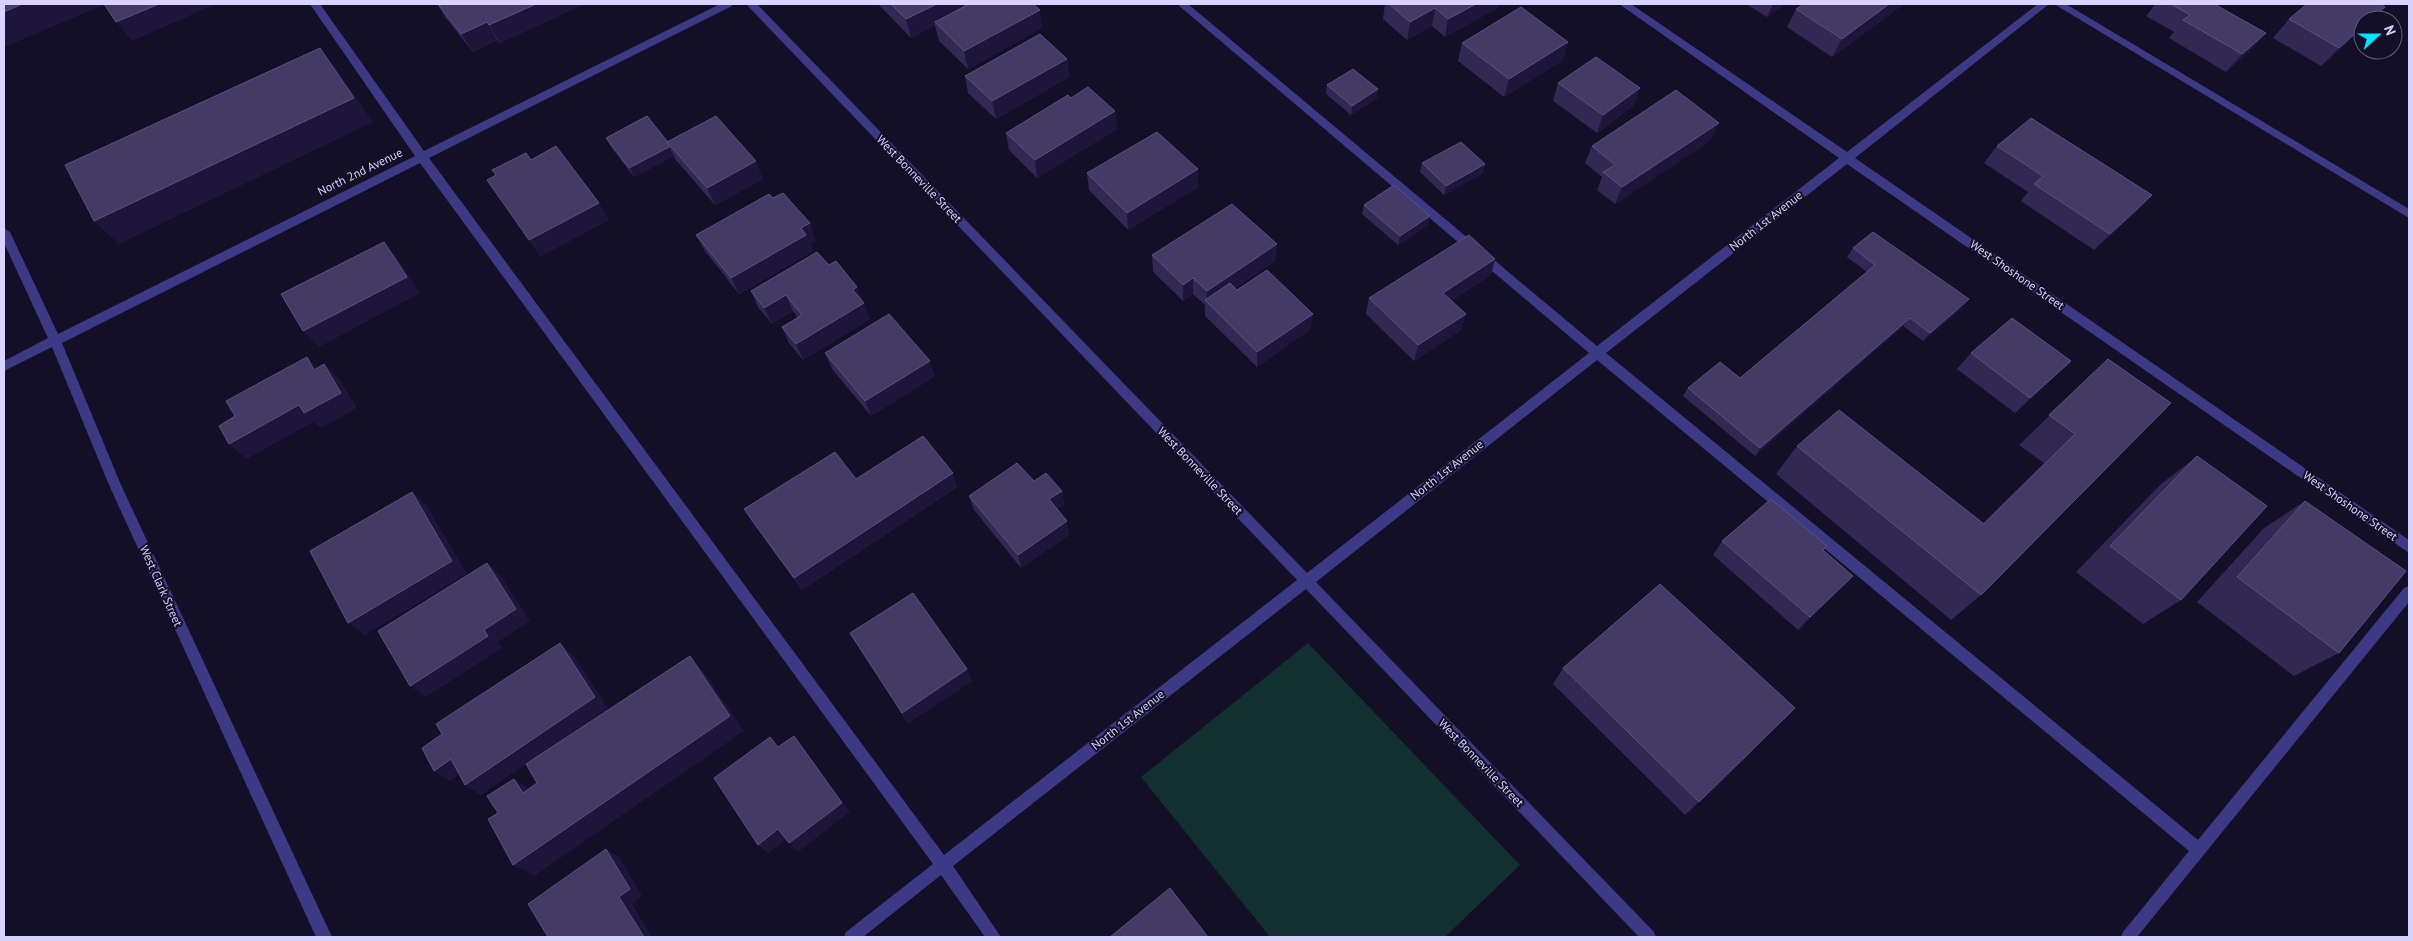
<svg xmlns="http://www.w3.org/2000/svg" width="2413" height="941" font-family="'PT Sans',sans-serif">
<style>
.green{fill:#12302f}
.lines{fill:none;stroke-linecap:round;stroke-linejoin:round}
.minor{fill:#3d3a85;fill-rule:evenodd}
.wall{fill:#312854}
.shaded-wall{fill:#1d163a}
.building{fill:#433a66;stroke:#5a527e}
.labels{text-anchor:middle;stroke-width:4;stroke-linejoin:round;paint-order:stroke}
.street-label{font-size:12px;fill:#d9d4ff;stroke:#130f26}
</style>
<rect width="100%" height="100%" fill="#130f26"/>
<polygon class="green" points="1308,643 1520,865 1445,937 1270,937 1141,777"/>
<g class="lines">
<g class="minor">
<polygon points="310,4 320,4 424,151 720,4 733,4 732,6 429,158 944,855 1297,580 746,4 757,4 1307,573 1589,353 1177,4 1188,4 1597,346 1839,158 1619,4 1631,4 1847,152 2038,4 2049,4 1855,158 2409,540 2409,553 1847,164 1606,353 2198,840 2404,588 2409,586 2409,602 2137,937 2121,937 2123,932 2189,851 1597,360 1316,582 1654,932 1656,937 1639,937 1306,589 953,866 1001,937 985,937 941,875 863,937 844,937 846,932 933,864 420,163 62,343 121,485 332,937 316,937 109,485 52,347 4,371 4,361 48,338 4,243 4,228 10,232 58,334 415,156"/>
<polygon points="2054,4 2066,4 2409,209 2409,218"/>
</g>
</g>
<g class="wall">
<polygon points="437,4 584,4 500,43 497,40 473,52 445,17"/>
<polygon points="878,4 1033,4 1042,28 968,69 939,41 935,25 911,38"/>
<polygon points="1385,4 1498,4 1497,8 1445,37 1432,26 1407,40 1383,19"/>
<polygon points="1746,4 1785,4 1767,17"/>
<polygon points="1904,4 1832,57 1787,27 1796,9"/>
<polygon points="2155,4 2214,4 2250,51 2226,72 2169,38 2174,32 2146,16"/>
<polygon points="2289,19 2363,20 2363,29 2321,66 2273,38"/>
<polygon points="1568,42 1563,60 1504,97 1458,61 1462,43"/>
<polygon points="1067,59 1069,77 996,119 968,93 965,76"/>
<polygon points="1558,83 1640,88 1633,106 1597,133 1553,101"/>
<polygon points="1327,85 1378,89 1377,98 1351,115 1326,94"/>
<polygon points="1071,98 1115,111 1117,129 1037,178 1009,150 1006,133"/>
<polygon points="606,138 667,141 763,179 715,205 675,159 674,156 634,177 611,147"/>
<polygon points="1711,140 1615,204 1597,190 1602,177 1585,163 1592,146"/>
<polygon points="1997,146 2152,195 2136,212 2094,250 2021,201 2028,192 1984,163"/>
<polygon points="1422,163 1485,164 1483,173 1444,195 1420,172"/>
<polygon points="1087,173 1198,187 1128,230 1089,190"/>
<polygon points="1364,205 1430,216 1428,225 1398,245 1362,214"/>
<polygon points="696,235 816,240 810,244 813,251 739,294 705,251"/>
<polygon points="1277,244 1275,261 1235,288 1237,290 1311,329 1257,367 1205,316 1205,305 1193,294 1183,301 1153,272 1152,255"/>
<polygon points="1853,248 1969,299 1962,308 1923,341 1903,326 1755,456 1683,396 1688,388 1740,378 1867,272 1847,257"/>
<polygon points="829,265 863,302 870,319 803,360 789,343 782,327 798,318 793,311 772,324 758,307 751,291"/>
<polygon points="1491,275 1451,301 1466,314 1461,330 1414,361 1366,314 1369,298"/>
<polygon points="825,353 935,376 871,416 832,369"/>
<polygon points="1971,353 2071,361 2055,376 2015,413 1957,369"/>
<polygon points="2108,359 2171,403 1981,595 1951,620 1776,474 1797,446 1983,523 2044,463 2019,445"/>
<polygon points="2197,456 2181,600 2143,624 2076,572 2160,485"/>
<polygon points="856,479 957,487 802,590 753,523 744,509"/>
<polygon points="1034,481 1062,491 1064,505 1057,510 1069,535 1021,568 974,510 969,496"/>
<polygon points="2305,501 2339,653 2294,676 2197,602 2264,528"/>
<polygon points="1722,541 1853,576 1798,630 1713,555"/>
<polygon points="850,633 972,681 908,723"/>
<polygon points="1563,668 1699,802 1685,815 1553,684"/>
</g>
<g class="shaded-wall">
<polygon points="22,4 106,4 4,47 4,12"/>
<polygon points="159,4 216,4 132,41 116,22"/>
<polygon points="536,4 584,4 500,43 489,25"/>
<polygon points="937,4 976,4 935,22 935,25 911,38 906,19"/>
<polygon points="1476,4 1498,4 1497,8 1445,37 1448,19"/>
<polygon points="1773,4 1785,4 1767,17"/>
<polygon points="1889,4 1904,4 1832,57 1842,39"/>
<polygon points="2385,7 2373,20 2370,20"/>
<polygon points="1435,8 1432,26 1407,40 1410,22"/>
<polygon points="1040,10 1042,28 968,69 964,51"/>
<polygon points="487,22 497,40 473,52 461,34"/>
<polygon points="2363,26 2363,29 2321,66 2339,48"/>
<polygon points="2266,33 2250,51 2226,72 2242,54"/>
<polygon points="1568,42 1563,60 1504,97 1509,79"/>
<polygon points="320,48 339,73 373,122 119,244 94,221"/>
<polygon points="1067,59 1069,77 996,119 992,101"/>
<polygon points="1640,88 1633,106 1597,133 1603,115"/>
<polygon points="1378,89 1377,98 1351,115 1352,106"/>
<polygon points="1115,111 1117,129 1037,178 1035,160"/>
<polygon points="1719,123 1711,140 1615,204 1622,187"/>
<polygon points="669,147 674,156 634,177 629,168"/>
<polygon points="756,161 763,179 715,205 707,188"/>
<polygon points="1485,164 1483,173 1444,195 1446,186"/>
<polygon points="1198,169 1198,187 1128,230 1127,213"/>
<polygon points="2152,195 2136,212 2094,250 2110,234"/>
<polygon points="599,203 609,220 540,257 529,240"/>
<polygon points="1430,216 1428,225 1398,245 1400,236"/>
<polygon points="810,223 816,240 810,244 813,251 739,294 731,278 801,228"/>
<polygon points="384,242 398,259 420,293 319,347 303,331"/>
<polygon points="1277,244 1275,261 1210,305 1207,302 1207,291"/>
<polygon points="1495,259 1491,275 1439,309 1443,293"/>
<polygon points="1193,278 1193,294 1183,301 1183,285"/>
<polygon points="857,287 863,303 853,290"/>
<polygon points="786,295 793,311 772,324 764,308"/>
<polygon points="1969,299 1962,308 1923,341 1930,333"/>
<polygon points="864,303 870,319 803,360 796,344"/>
<polygon points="1313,314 1311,329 1257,367 1257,352"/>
<polygon points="1466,314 1461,330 1414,361 1418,345"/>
<polygon points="1910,318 1903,326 1755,456 1760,448"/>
<polygon points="307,357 323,373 314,370"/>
<polygon points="930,361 935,376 871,416 865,401"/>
<polygon points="2071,361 2055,376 2015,413 2030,398"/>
<polygon points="324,364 340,380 357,408 321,428 313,422 247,459 229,444"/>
<polygon points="953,473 957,487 802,590 794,578"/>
<polygon points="1062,491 1064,505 1052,513 1049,499"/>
<polygon points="412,492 427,506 467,574 365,635 348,623"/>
<polygon points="1067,521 1069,535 1021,568 1018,555"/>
<polygon points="487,563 501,576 530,621 498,642 502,648 426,697 410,686 484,630"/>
<polygon points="1853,576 1841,588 1798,630 1810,617"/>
<polygon points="560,643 573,655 608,708 481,795 465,785"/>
<polygon points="690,656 704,672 744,731 534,876 513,865"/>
<polygon points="967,669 972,681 908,723 902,713"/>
<polygon points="794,736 802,746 850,812 798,852 789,843"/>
<polygon points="451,759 467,769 450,781 434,771"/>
<polygon points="514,779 534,792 523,793"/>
<polygon points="778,829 788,838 768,853 758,845"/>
<polygon points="606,849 619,857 642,896 632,904 652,937 644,937 619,897"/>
</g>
<g class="building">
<polygon points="4,4 22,4 4,12"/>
<polygon points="104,4 159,4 116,22"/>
<polygon points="438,4 536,4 489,25 487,22 461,34"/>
<polygon points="891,4 937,4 906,19"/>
<polygon points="969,4 1033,4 1040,10 964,51 935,22"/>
<polygon points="1389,4 1476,4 1448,19 1435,8 1410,22"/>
<polygon points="1804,4 1889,4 1842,39 1796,9"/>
<polygon points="2171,4 2214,4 2266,33 2242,54 2183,20 2190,15"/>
<polygon points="2307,4 2379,4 2385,7 2370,20 2363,20 2363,26 2339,48 2289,19"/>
<polygon points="1521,7 1568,42 1509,79 1462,43"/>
<polygon points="1040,34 1067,59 992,101 965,76"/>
<polygon points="320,48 354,98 94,221 65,165"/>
<polygon points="1596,57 1640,88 1603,115 1558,83"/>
<polygon points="1353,69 1378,89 1352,106 1327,85"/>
<polygon points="1088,87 1115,111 1035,160 1006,133 1068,95 1071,98"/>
<polygon points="1676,90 1719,123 1622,187 1603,172 1615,165 1592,146"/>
<polygon points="647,116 667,141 667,142 669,147 629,168 606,138"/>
<polygon points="716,116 756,161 707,188 667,142"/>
<polygon points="2031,118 2152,195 2110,234 2034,184 2043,176 1997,146"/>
<polygon points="1157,132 1198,169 1127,213 1087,173"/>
<polygon points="1461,142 1485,164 1446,186 1422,163"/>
<polygon points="556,146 599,203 529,240 487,180 496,175 492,170 526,153 531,160"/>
<polygon points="1394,185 1430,216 1400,236 1364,205"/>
<polygon points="783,193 810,223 801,228 806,235 731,278 696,235 769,194 773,198"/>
<polygon points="1232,204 1277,244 1207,291 1193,278 1183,285 1152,255"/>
<polygon points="1873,232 1969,299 1930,333 1910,318 1760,448 1688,388 1720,362 1740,378 1875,265 1853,248"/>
<polygon points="1469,235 1495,259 1443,293 1466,314 1418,345 1369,298"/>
<polygon points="384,242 407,277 303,331 281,294"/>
<polygon points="817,252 829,265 836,261 857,287 853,290 864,303 796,344 782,327 802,315 786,295 764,308 751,291"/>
<polygon points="1267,270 1313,314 1257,352 1205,300 1230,283 1237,290"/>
<polygon points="889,314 930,361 865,401 825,353"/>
<polygon points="2012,318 2071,361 2030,398 1971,353"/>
<polygon points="307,357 314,370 324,364 341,393 304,413 299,405 229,444 219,426 235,416 226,401"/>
<polygon points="2108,359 2171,403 1981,595 1797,446 1839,410 1984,524 2075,434 2049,415"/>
<polygon points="923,436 953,473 794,578 744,509 835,452 856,479"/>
<polygon points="2197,456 2267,506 2181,600 2110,546"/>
<polygon points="1017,463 1034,481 1046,473 1062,491 1049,499 1067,521 1018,555 969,496"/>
<polygon points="412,492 452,561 348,623 310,551"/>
<polygon points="1771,499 1827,546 1823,550 1853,576 1810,617 1722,541"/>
<polygon points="2305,501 2406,571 2339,653 2237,577"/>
<polygon points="487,563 516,609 484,630 488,636 410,686 378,631"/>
<polygon points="1660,584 1795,708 1699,802 1563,668"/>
<polygon points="913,593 967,669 902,713 850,633"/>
<polygon points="560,643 595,697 465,785 451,759 434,771 422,748 442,734 436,724"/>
<polygon points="690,656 730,716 513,865 488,819 498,813 487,796 514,779 523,793 537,783 526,764"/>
<polygon points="794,736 842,803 789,843 778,829 758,845 714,778 770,737 778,747"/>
<polygon points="606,849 630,889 619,897 644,937 548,937 528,904"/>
<polygon points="1170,888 1208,937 1110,937"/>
</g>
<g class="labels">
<g class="street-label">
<text transform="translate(360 172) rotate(-26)" y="4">North 2nd Avenue</text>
<text transform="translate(919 179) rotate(46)" y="4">West Bonneville Street</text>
<text transform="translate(1766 221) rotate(-38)" y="4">North 1st Avenue</text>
<text transform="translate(2017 275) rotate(35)" y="4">West Shoshone Street</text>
<text transform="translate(1447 470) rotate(-38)" y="4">North 1st Avenue</text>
<text transform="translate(1200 471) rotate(46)" y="4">West Bonneville Street</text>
<text transform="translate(2350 506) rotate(35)" y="4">West Shoshone Street</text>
<text transform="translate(161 586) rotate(66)" y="4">West Clark Street</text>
<text transform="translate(1128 720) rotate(-38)" y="4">North 1st Avenue</text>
<text transform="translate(1481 763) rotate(46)" y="4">West Bonneville Street</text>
</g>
</g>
<rect width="2413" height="941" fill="none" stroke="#d9d4ff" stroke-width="10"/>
<g transform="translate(2378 35) rotate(69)"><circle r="24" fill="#130f26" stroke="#625e7d"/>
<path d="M0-4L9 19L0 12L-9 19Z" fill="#00e5ff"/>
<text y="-8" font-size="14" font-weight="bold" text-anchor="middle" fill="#d9d4ff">N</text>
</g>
</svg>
